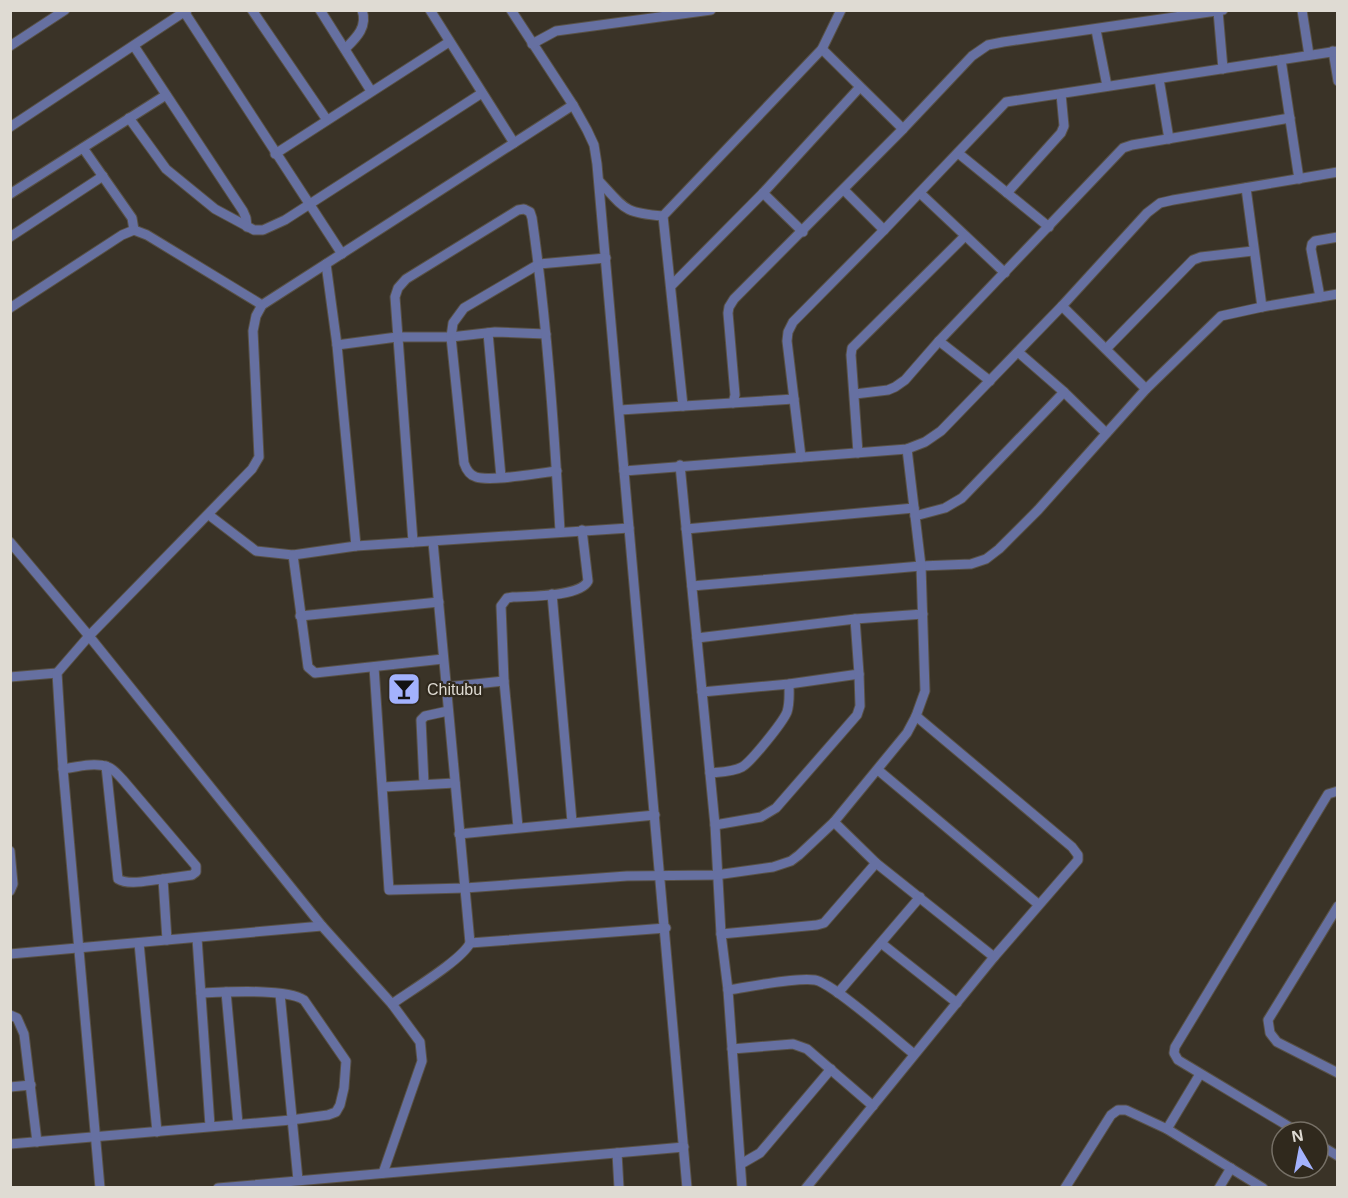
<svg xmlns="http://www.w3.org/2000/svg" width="1348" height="1198" font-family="Arial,sans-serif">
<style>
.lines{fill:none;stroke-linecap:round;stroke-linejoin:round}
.minor-casing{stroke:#585146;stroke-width:11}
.minor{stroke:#6670a1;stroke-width:9}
.labels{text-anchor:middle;stroke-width:4.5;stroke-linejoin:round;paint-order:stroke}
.poi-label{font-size:16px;fill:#dfdbd3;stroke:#30291d;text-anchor:start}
</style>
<rect width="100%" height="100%" fill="#3a3327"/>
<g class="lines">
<g class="minor-casing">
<g id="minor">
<polyline points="183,10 342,254"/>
<polyline points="252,10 327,120"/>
<polyline points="320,10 371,91"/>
<polyline points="430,10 514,143"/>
<polyline points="511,10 573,105 587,130 594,145 597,164 687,1188"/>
<polyline points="1302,10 1309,55"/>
<polyline points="1218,11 1223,69"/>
<polyline points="1096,30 1107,86"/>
<polyline points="532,44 556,31 711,10"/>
<polyline points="10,46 65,10"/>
<polyline points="134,46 243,211 246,218 247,227"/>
<path d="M 345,49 C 356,38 368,27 362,10"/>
<polyline points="822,49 903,129"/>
<polyline points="1333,51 1338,81"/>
<polyline points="1281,60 1299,179"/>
<polyline points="1159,79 1169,139"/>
<polyline points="129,118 166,169 215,209 254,230 263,230 285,220 482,93"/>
<polyline points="10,127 187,10"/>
<polyline points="83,148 132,218 134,230"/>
<polyline points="958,153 1049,227"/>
<polyline points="275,154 449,42"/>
<path d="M 600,182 C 625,209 624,213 663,216"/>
<polyline points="1246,188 1262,307"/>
<polyline points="844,190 884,230"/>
<polyline points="763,193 803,232"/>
<polyline points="920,193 1005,273"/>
<polyline points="1007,193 1061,133 1064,126 1061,94"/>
<polyline points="10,194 166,95"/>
<polyline points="10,237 103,176"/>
<polyline points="326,264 337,345 356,546"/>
<polyline points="671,286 763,193 860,87"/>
<polyline points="1320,297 1311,249 1312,244 1315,241 1338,237"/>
<polyline points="1062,306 1146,389"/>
<polyline points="10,308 122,235 134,230 147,235 262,305"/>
<polyline points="488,333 501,477"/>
<polyline points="939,341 990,381"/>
<polyline points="337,345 397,337 451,337 495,332 546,334"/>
<polyline points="1106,349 1193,260 1201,257 1253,251"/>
<polyline points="1018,352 1064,392 1106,433"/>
<polyline points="855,394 888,390 895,387 905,380 939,341 1123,148 1132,145 1290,118"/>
<polyline points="733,403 735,395 728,313 729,307 734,299 903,129 972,56 988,45 1003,42 1223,10"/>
<polyline points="683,406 663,216 822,49 841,10"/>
<polyline points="620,410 794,399"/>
<polyline points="858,453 851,355 852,348 965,236"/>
<polyline points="801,457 787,341 788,332 793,322 884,230 1006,102 1338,51"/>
<polyline points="680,465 715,825 721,934 728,990 742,1188"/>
<path d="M 557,471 C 539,473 491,482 476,477 C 469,475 466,469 464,463 L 451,337 L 453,323 L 464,308 L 539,264 L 606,258"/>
<polyline points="624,471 907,449 925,442 941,431 1062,306 1147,213 1160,203 1173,200 1338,172"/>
<polyline points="209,515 256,551 293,555 356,546 629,528"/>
<polyline points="915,516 945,508 962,498 1064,392"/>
<polyline points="686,529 914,508"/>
<polyline points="10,542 89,636 322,926"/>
<path d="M 413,542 L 395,297 L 398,288 L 406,279 L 518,210 L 524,209 L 530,212 L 532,218 C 547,322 554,427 560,531"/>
<polyline points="293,555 308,667 315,673 443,659"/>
<polyline points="692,586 921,566 971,564 986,559 999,549 1038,510 1146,389 1221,316 1262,307 1338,294"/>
<polyline points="552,594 572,822"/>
<polyline points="300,616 439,602"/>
<polyline points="697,638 855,619 923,614"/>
<polyline points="374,667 389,890 465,888 627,876 716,875 773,867 791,861 799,855 834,822 907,733 916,716 925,691 921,566 907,449"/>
<polyline points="10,677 57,673"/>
<polyline points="446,687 504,681"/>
<polyline points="702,692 789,684 859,674 855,619"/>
<path d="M 106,766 L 118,879 C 129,886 150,880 163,879"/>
<path d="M 63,769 C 76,767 95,762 108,767 C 114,769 118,775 123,780 L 196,866 L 196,872 L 192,875 L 163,879 L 167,940"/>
<polyline points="878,770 1038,904"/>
<path d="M 710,773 C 720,772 733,772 742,767 C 751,762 783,722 787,712 C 790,703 789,694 789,684"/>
<polyline points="424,784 421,720 425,716 448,711"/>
<polyline points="383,787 455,783"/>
<polyline points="834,822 876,863 994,957"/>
<polyline points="715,825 761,817 776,808 857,715 860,706 859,674"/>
<path d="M 518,827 L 504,681 L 501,606 L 507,598 L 513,597 C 530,596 580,597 588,581 L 582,530"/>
<polyline points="459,834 655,815"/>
<polyline points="10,851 13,884 10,891"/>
<polyline points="1338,906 1268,1020 1270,1033 1277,1042 1338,1073"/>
<polyline points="721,934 817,925 824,923 876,863"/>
<polyline points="197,938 210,1126"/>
<polyline points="139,943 157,1132"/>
<polyline points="470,943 666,928"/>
<polyline points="881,943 957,1003"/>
<polyline points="10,954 322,926 392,1004 420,1042 422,1061 383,1173"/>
<path d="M 728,990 C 749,987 796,977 815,980 C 833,983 896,1040 914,1054"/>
<polyline points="226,992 238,1124"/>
<polyline points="838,993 920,897"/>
<polyline points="280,994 298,1180"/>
<path d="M 392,1004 C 410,991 462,960 470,943 L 433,542"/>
<polyline points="10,1015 17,1018 24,1034 37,1142"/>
<polyline points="732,1049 793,1044 807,1049 873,1106"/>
<polyline points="10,1087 31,1085"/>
<polyline points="1167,1129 1200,1074"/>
<polyline points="1298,1132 1178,1060 1174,1053 1175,1047 1328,794 1338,791"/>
<path d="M 10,1144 L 291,1120 L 328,1115 L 336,1112 L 340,1105 L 344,1088 L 346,1061 L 304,1000 C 286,988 224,992 201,993"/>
<polyline points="1318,1144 1338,1156"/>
<polyline points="617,1153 619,1188"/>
<polyline points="741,1164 760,1153 831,1069"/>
<polyline points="100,1188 63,769 57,673 89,636 252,469 259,457 253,331 256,316 262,305 573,105"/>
<polyline points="218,1188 684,1147"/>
<polyline points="806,1188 994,957 1078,860 1078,855 1072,847 916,716"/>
<polyline points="1065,1188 1111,1115 1118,1110 1126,1110 1167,1129 1263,1188"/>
<polyline points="1219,1188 1231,1168"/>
</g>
</g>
<use href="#minor" class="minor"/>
</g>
<defs>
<g id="bar-square" transform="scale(1.725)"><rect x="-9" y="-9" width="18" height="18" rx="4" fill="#a3b2fd" stroke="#30291d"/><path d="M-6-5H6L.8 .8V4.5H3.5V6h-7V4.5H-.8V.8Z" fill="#111"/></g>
</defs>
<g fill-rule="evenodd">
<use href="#bar-square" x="404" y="689"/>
</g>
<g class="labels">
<g class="poi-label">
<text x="427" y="695">Chitubu</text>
</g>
</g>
<rect width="1348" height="1198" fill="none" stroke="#dfdbd3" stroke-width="24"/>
<g transform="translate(1300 1150) rotate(350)"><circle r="28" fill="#30291d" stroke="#767066" stroke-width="1.5"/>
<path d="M0-4.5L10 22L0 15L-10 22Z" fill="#a3b2fd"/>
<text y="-9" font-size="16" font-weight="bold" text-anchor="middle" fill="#dfdbd3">N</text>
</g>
</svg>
